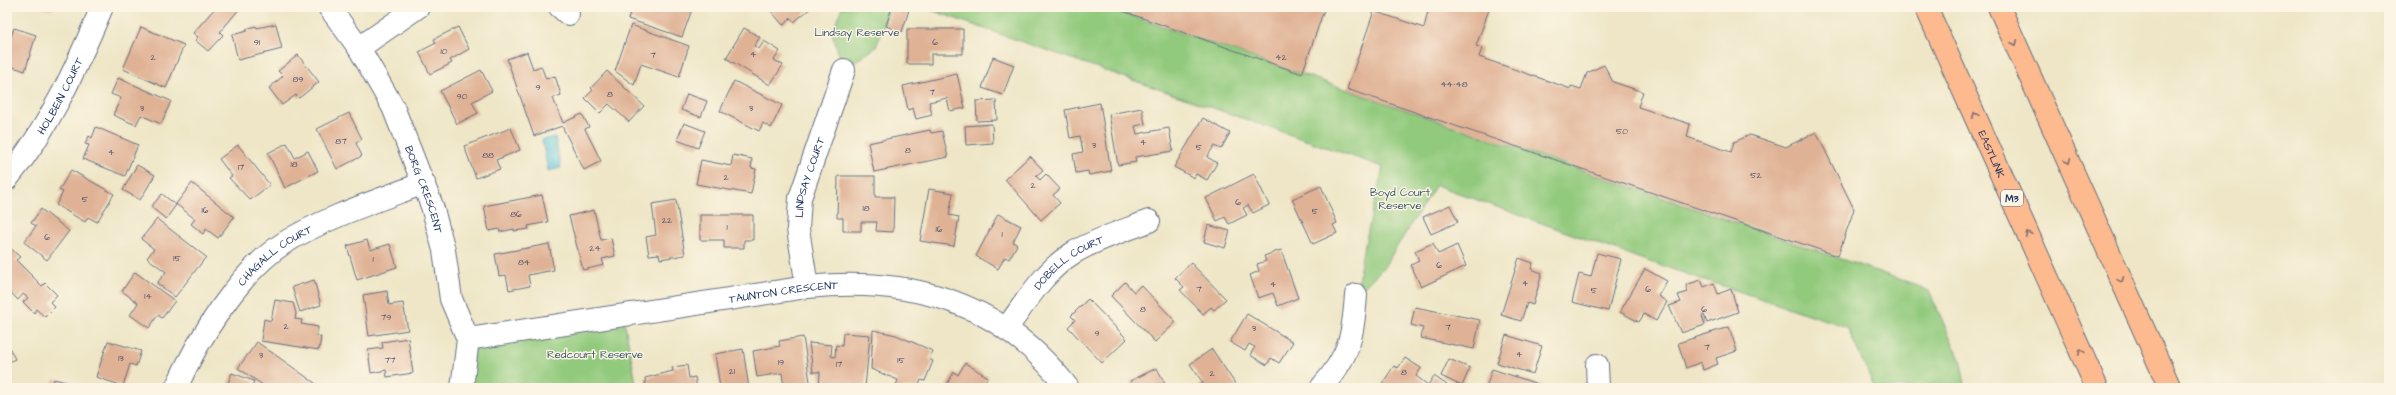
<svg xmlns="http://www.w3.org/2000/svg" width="2396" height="395" font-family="'Architects Daughter',sans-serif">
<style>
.green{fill:#92ca7d;stroke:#567c6e}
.water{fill:#5cc6d7;stroke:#3c7a9a}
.building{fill:#e0b295}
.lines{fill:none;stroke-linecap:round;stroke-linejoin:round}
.minor-casing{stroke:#656f82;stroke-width:24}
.highway-casing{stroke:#656f82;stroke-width:24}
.minor{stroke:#fff;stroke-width:22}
.highway{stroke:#fcba8e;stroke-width:22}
.oneway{stroke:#806e74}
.labels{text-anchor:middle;stroke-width:3;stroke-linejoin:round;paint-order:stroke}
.number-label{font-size:9px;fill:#4c506c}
.shield{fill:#fcf5e5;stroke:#5e6a86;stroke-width:1}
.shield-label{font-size:10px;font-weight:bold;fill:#1b2f5e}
.park-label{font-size:11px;fill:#395666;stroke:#fcf5e5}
.street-label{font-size:11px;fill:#1b2f5e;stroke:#fcf5e5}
</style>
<rect width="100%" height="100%" fill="#fcf5e5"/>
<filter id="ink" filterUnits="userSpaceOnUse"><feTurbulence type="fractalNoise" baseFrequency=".025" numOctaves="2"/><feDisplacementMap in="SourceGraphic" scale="8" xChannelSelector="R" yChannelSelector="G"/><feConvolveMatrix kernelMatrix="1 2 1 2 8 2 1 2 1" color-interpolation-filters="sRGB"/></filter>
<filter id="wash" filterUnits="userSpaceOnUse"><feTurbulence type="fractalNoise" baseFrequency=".012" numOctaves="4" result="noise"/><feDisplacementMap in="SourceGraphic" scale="16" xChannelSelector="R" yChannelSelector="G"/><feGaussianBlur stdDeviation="0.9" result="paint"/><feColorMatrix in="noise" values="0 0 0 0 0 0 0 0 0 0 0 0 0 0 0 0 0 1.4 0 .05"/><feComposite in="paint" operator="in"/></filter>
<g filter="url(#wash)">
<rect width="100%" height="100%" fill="#eee6c6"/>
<g class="green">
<polygon points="842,7 890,7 876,47 844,70 832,33"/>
<polygon points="922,7 1106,7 1911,283 1929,291 1960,359 1966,388 1875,388 1847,327 1641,259 1436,185 1384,267 1356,295 1362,256 1383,167"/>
<polygon points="623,315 637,388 462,388 468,348"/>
</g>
<polygon class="water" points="555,137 561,168 548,171 542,140"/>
<g id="blocks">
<g class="building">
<polygon points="39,7 53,7 52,10"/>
<polygon points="216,7 241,7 220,32 223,35 208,51 195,40 198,37 193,33"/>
<polygon points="632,7 669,7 675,9 676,7 693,7 682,37 628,19"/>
<polygon points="776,7 812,7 794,22 791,18 783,25 771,11"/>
<polygon points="892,7 909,10 902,32 886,26"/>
<polygon points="1111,7 1325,7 1302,74"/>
<polygon points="1429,7 1490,7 1476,46 1482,48 1479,57 1571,89 1571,86 1581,89 1587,73 1604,65 1613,82 1643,92 1638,107 1690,124 1687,137 1731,152 1734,142 1750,135 1786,147 1816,132 1854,209 1838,256 1347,89 1374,11 1424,28"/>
<polygon points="276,24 282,49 238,60 232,35 247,31 246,29 256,26 257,28"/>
<polygon points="631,25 689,46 679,77 641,64 634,85 615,71"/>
<polygon points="141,27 184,45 166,88 123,69"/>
<polygon points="458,27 469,49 450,60 452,63 430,74 419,52 436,43 434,39"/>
<polygon points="14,28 36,35 25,71 7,65 7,39 10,40"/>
<polygon points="744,28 760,37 754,46 759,49 764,41 780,51 774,60 783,65 770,85 726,58"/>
<polygon points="907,29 963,29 963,54 931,54 931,64 907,64"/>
<polygon points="527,52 533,69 541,66 546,79 555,76 561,95 553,98 563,123 582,114 589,127 585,129 601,161 584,170 562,126 534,136 507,59"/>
<polygon points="298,55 319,82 299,98 296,95 282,105 269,88 283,76 278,71"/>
<polygon points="993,57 1014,65 1003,95 982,88"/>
<polygon points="481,70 492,91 472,102 478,113 457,124 440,91"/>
<polygon points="607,71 644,106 629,122 609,104 600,113 585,98 593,90 591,88"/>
<polygon points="957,74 965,108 950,111 947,98 929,102 932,115 916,119 913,108 908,110 903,86"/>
<polygon points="118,78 171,101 161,124 141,115 136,125 113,115 121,98 111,94"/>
<polygon points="734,81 782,105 771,128 763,123 759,131 720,111"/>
<polygon points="687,94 707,101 701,117 681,110"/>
<polygon points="996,100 997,120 977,121 976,101"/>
<polygon points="1100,103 1111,171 1089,175 1088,171 1076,173 1073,154 1083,152 1080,136 1070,138 1065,110"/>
<polygon points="1142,108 1145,124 1135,126 1137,134 1169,128 1173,151 1135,157 1136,162 1118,165 1109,114"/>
<polygon points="349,113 362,139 356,143 362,156 337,169 317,129"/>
<polygon points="1203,118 1230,133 1221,149 1214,146 1207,157 1217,163 1207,180 1196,174 1194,178 1174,167"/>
<polygon points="684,123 705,131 698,148 677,140"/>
<polygon points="992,124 993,143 966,145 965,126"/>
<polygon points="96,127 138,145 125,176 83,159 89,145 85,144 89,136 92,138"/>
<polygon points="511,128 520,150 496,160 500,169 476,178 464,146"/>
<polygon points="930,130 931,133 942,131 948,157 874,172 868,143"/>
<polygon points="287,143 295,158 308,151 318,171 285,188 268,153"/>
<polygon points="238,145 270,185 250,200 229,178 232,176 219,159"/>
<polygon points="733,155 752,159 751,168 756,169 751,194 696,184 701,160 731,166"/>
<polygon points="1030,156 1043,170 1036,176 1040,180 1046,174 1060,189 1053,195 1060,203 1041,220 1005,179"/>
<polygon points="137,165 155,175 140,200 123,190"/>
<polygon points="71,170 114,194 97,222 88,217 85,222 56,205 63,192 59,190"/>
<polygon points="1254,174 1269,205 1253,213 1248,205 1243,208 1247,215 1229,224 1225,217 1217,221 1206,198"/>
<polygon points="838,176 875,176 875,197 894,197 893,232 876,231 877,222 861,222 861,231 843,231 843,218 837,218"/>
<polygon points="192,183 234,217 218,238 206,229 203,234 191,224 195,219 176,204"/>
<polygon points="1321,186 1337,223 1333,225 1337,233 1313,244 1292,199"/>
<polygon points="929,189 953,193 949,215 959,217 954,246 920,241"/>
<polygon points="162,194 176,205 166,219 151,207"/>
<polygon points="542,195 548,222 528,226 529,229 514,231 514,229 500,232 499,229 489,231 484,206"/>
<polygon points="676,200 685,255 660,259 659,254 649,255 646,237 656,235 652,204"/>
<polygon points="1450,205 1458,222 1431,234 1423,217"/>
<polygon points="41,209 69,231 47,260 24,242 36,226 31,223"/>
<polygon points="594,210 601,240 611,238 615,256 602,259 604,265 583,270 569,216"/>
<polygon points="998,214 1021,226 1013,242 1017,245 1009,259 1005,257 998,269 976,256"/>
<polygon points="700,215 753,215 753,240 744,240 744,248 724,248 724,240 700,240"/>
<polygon points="157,219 206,257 175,297 157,283 166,272 147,258 154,249 141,239"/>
<polygon points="1208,225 1230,231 1225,248 1204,242"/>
<polygon points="367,240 370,250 390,244 397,267 357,280 347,246"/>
<polygon points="1433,243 1438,254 1457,245 1466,266 1421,287 1411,265 1419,261 1415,251"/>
<polygon points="549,244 554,270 528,275 530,286 509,290 506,275 499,276 495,254"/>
<polygon points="7,245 20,257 16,260 42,286 45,283 57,295 50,302 55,307 45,317 36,309 34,313 23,302 28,298 23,294 18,300 10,292 7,295"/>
<polygon points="1281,250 1298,298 1278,306 1273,293 1258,298 1250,275 1259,271 1257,264 1266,261 1264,256"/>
<polygon points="1597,253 1621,259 1608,311 1572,302 1579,274 1591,277"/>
<polygon points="1519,258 1533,263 1531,269 1542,273 1533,305 1527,303 1521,321 1501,315"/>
<polygon points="1191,263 1226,299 1214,310 1211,307 1203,314 1180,290 1184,287 1175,278"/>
<polygon points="1645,269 1667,281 1658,296 1667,302 1656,321 1644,314 1639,322 1620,312"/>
<polygon points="135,272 175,301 162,318 158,315 149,328 130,315 138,303 122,291"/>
<polygon points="314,280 321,305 300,312 292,287"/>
<polygon points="1701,280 1704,287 1714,283 1718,294 1731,289 1738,312 1707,323 1704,315 1702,316 1705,325 1681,333 1669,306 1681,302 1678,295 1688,292 1686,285"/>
<polygon points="1125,282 1134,292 1141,285 1176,322 1155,342 1111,296"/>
<polygon points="387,291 389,305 403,303 408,330 369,336 363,295"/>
<polygon points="1088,299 1127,339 1102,363 1068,327 1075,320 1071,316"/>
<polygon points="275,300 293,303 296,313 295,319 302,320 301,324 318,327 317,336 321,337 319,350 261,341 264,319 271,321"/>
<polygon points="1415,307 1480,320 1474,349 1421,338 1423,328 1411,325"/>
<polygon points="1247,314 1293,342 1279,363 1271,358 1267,365 1250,355 1255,347 1249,344 1245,351 1230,342"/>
<polygon points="1729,327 1737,351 1716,358 1718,364 1703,370 1701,362 1686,368 1678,343"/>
<polygon points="873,330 896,335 933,351 929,359 933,361 925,381 921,380 918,388 895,388 898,380 871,369"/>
<polygon points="843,333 870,335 865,388 819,388 820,372 813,372 809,343 832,345 831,356 835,357 836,345 842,346"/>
<polygon points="1506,335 1542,346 1533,374 1497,363"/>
<polygon points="803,337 811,388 784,388 782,373 757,377 753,351 780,346 779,341"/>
<polygon points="408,338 413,373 387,377 386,370 371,373 368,350 383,348 382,342"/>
<polygon points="108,341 141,351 136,366 130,364 123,386 96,377"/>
<polygon points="257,342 319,386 317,388 267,388 238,368"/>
<polygon points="7,343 15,359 7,363"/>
<polygon points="743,349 749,388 720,388 715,354"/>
<polygon points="1212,349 1238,388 1195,388 1203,383 1190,364"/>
<polygon points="1405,358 1421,368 1416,376 1428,385 1434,376 1447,385 1446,388 1387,388 1382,384 1394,366 1398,368"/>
<polygon points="1449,359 1470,368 1462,386 1441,376"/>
<polygon points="965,363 988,377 981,388 950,388 946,386 954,372 958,375"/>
<polygon points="687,365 689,378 695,377 697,388 646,388 645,378 673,371 672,367"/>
<polygon points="1157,368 1167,388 1133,388 1130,381"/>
<polygon points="1492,369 1544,386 1543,388 1486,388"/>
<polygon points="232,373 254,381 251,388 226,388"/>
<polygon points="54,379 86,387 86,388 51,388"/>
</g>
</g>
</g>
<g filter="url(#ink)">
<use href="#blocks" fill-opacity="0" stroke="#656f82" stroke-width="1"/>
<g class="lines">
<g class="minor-casing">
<g id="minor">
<path id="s1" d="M 329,7 L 359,48 L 393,107 L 432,206 L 444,250 L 451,299 L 468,339 L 462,388"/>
<polyline points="560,7 568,14"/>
<polyline points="359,48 418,7"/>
<path id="s2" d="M 7,179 C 50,127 76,68 102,7"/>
<path id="s3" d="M 807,287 L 798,229 L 800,198 L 844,70"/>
<path id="s4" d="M 1006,329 C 1026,302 1044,271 1073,253 C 1096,239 1124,231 1149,221"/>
<path id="s5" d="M 468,339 L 807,287 C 912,276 1002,302 1068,388"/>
<polyline points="1597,365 1598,388"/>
<path id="s6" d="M 176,388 C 198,339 239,272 284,243 C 324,218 379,200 424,183"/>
<path d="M 1321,388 C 1350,355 1353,337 1356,295"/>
</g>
</g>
<g class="highway-casing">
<g id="highway">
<path id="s7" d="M 1926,7 L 2097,388"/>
<polyline points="1999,7 2170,388"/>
</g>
</g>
<use href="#minor" class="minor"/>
<use href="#highway" class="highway"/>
</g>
<defs><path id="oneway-chevron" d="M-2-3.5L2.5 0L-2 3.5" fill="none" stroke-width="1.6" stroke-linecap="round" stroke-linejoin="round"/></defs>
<g class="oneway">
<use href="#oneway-chevron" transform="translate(2015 43) rotate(66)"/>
<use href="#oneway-chevron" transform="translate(1975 115) rotate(-114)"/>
<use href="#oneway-chevron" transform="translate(2068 161) rotate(66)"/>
<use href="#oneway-chevron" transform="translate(2028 234) rotate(-114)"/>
<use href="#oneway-chevron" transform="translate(2121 280) rotate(66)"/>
<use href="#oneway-chevron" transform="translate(2081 352) rotate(-114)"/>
</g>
</g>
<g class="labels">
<g class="number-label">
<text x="257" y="45">91</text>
<text x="935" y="45">6</text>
<text x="444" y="54">10</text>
<text x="753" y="57">4</text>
<text x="653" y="58">7</text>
<text x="153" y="60">2</text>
<text x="1281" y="60">42</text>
<text x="298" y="82">89</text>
<text x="1454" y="87">44-48</text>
<text x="538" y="90">9</text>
<text x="932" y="95">7</text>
<text x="610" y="97">8</text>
<text x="462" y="99">90</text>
<text x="142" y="111">3</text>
<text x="751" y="111">3</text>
<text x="1622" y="134">50</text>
<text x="341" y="144">87</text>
<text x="1143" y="145">4</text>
<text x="1094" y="148">3</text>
<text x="1199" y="150">5</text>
<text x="908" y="153">8</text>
<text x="111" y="155">4</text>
<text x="488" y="158">88</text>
<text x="294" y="167">18</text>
<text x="241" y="170">17</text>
<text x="1756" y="178">52</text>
<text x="726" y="180">2</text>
<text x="1033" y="188">2</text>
<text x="85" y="202">5</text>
<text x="1238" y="205">6</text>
<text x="866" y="211">18</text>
<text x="205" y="213">16</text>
<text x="1315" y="214">5</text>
<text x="516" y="217">86</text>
<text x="667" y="223">22</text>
<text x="727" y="230">1</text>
<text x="939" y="232">16</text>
<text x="1002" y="237">1</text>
<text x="47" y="240">6</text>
<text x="595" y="251">24</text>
<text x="177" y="261">15</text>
<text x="373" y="262">1</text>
<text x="524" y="265">84</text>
<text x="1439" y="268">6</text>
<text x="1525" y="286">4</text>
<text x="1273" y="287">4</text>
<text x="1199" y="292">7</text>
<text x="1648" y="292">6</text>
<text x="1594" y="293">5</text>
<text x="148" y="299">14</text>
<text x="1143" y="312">8</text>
<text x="1704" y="312">6</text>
<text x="386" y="320">79</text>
<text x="286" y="329">2</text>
<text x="1448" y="330">7</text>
<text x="1254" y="331">3</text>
<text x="1097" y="336">9</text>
<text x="1707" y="350">7</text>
<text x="1519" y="357">4</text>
<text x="261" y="358">3</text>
<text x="121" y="361">13</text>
<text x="390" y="363">77</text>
<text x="901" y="363">15</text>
<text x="781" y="365">19</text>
<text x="839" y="367">17</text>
<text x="732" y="374">21</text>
<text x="1404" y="375">8</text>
<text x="1212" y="376">2</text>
</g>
<rect class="shield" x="2001" y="190" width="22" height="16" rx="3"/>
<g class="shield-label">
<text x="2012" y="202">M3</text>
</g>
<g class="park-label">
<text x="857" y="36">Lindsay Reserve</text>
<text x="1400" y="196">Boyd Court<tspan x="1400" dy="13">Reserve</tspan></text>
<text x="595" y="358">Redcourt Reserve</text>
</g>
<g class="street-label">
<text dy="4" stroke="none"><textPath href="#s2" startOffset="99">HOLBEIN COURT</textPath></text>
<text dy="4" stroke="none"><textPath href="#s7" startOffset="161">EASTLINK</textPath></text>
<text dy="4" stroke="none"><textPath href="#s3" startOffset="112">LINDSAY COURT</textPath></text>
<text dy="4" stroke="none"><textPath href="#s1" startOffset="207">BORG CRESCENT</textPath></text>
<text dy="4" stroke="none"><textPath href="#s6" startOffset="168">CHAGALL COURT</textPath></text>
<text dy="4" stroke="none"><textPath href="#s4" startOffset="93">DOBELL COURT</textPath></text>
<text dy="4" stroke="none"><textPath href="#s5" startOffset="319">TAUNTON CRESCENT</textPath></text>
</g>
</g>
<rect width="2396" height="395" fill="none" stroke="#fcf5e5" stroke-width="24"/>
</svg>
